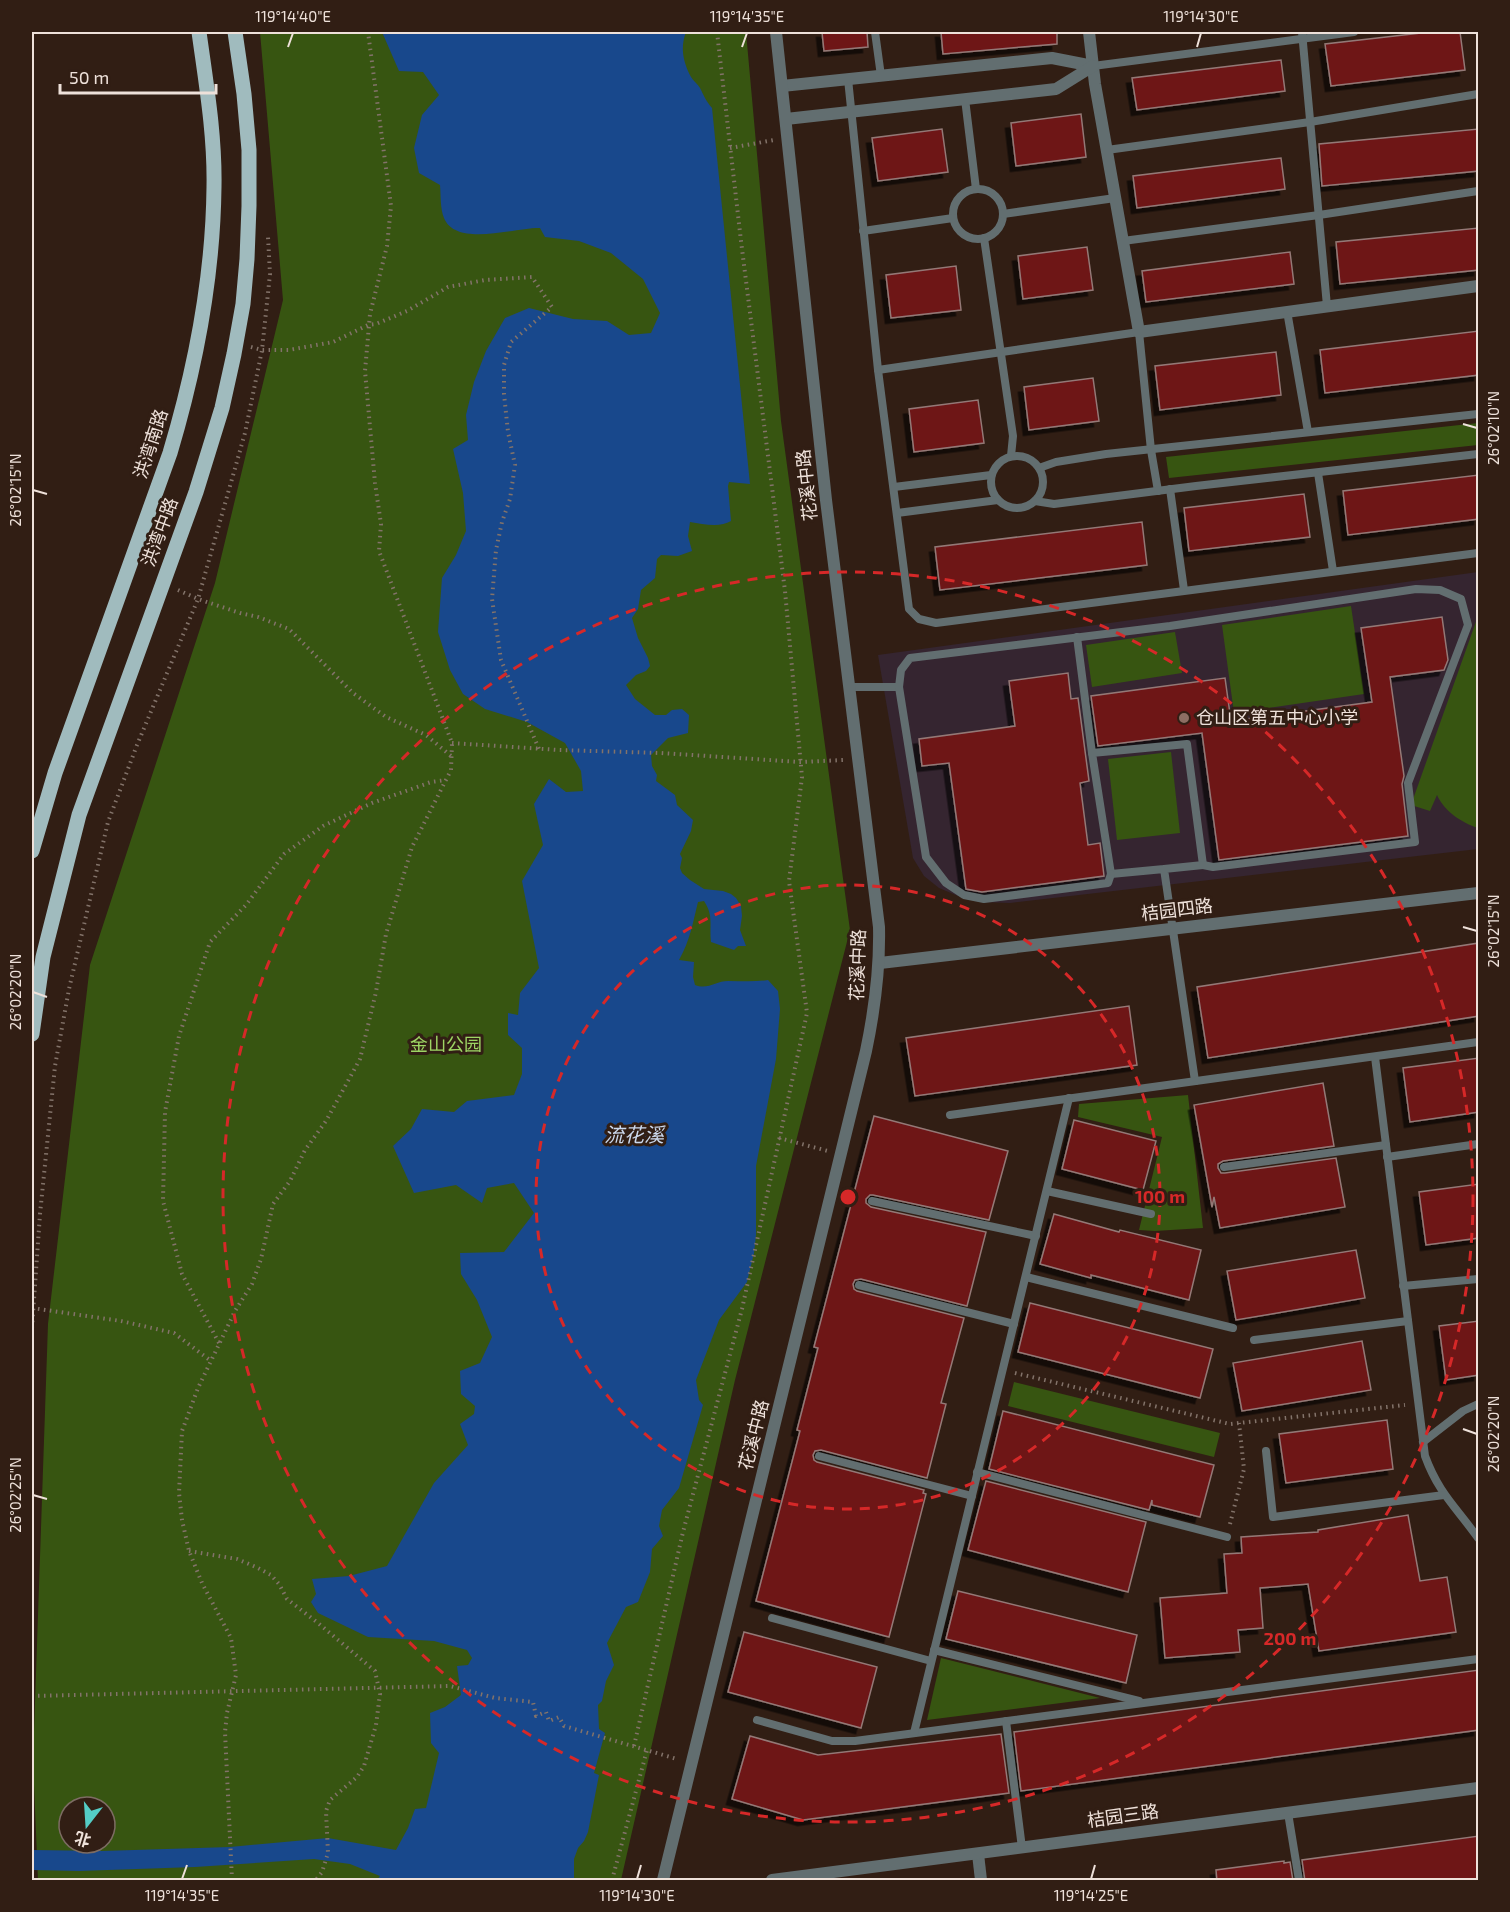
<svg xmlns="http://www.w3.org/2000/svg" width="1510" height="1912" font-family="'Exo 2','Noto Sans SC',sans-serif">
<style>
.education{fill:#352530}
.green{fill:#375511;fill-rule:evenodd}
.water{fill:#18488c}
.building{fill:#6e1318;stroke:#947976;stroke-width:1.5;filter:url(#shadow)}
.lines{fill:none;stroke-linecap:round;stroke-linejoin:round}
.path{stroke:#83736a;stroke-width:4;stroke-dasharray:1.5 4.5;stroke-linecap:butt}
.service{stroke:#626e70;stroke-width:8}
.minor{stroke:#626e70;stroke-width:12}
.tertiary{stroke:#626e70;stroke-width:12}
.primary{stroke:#a0bbbe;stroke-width:15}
.ticks{fill:none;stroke:#eee1da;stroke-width:2}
.ring{fill:none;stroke:#d62828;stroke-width:3;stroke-dasharray:10 8}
.education-dot{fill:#8d6e63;stroke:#311e14;stroke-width:2}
.labels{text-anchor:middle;stroke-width:6;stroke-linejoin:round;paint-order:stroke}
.street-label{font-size:18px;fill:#eee1da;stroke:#311e14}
.poi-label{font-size:18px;fill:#eee1da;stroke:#311e14;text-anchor:start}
.park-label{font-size:18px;fill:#9ed564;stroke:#311e14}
.water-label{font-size:20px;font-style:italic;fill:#cbd8ec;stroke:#311e14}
.centre{fill:#d62828;stroke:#311e14;stroke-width:3}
.ring-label{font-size:18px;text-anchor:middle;font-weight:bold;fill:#d62828;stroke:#311e14;stroke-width:6;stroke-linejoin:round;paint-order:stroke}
.neatline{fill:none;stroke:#eee1da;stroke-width:2}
.ticks-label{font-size:15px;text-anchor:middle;fill:#eee1da}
</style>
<defs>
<filter id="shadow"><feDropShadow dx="-5.5" dy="5.5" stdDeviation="0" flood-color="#0009"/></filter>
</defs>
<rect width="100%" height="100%" fill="#311e14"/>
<polygon class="education" points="1478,572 1478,849 1010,903 980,902 958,896 939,888 924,876 913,858 878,655"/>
<g class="green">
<path d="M 260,32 L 746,32 L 781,421 L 850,930 L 735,1380 L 621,1880 L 38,1880 L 33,1761 L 48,1324 L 90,965 L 215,583 L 283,300 ZM 69,1807 L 105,1807 L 105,1843 L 69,1843 Z"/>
<polygon points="1478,423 1478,445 1169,478 1166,457"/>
<polygon points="1351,606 1364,694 1234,713 1222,625"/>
<path d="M 1478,616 L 1478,828 C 1462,823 1444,811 1437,795 L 1430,811 L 1411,805 Z"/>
<polygon points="1175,632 1182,673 1092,687 1086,645"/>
<polygon points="1171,752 1180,833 1117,840 1108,759"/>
<polygon points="1188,1095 1203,1228 1155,1231 1139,1230 1162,1137 1078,1117 1079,1104"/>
<polygon points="1014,1382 1220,1433 1214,1457 1008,1406"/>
<polygon points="941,1658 1100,1698 927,1720"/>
</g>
<path class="water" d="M 382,32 L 686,32 C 680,48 683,62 691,77 C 693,81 698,84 700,88 C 704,96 706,101 712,108 L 750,484 L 729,482 L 728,486 L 731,521 C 720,528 703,524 690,522 L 688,536 L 692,551 L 678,556 L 661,555 L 657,559 L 655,578 L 641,590 L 638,609 L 632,618 L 638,638 L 648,658 L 650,666 L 646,671 L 636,675 L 626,685 L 635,699 L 655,715 L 666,715 L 672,710 L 682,709 L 689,715 L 688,733 L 668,738 L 651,755 L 652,766 L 657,775 L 656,781 L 675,795 L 677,805 L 693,820 L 691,831 L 680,854 L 682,858 L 680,868 L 682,873 L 690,880 L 704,889 L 723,891 L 731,894 L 736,898 L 741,906 L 742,916 L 740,930 L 746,946 L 738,946 L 734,950 L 711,942 C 709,925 714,916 704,901 L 698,902 C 693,922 690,941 679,960 L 694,962 L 693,977 L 695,985 C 708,990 716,981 728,981 C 742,981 755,982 768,980 L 778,991 L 780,1009 L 776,1059 L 756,1166 L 756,1235 L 754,1253 L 747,1282 L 719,1320 L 696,1380 L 699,1400 L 703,1405 L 679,1488 L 662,1510 L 659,1526 L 663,1536 L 652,1549 L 650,1572 L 638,1602 L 626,1607 L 607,1643 L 614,1665 L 606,1681 L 602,1701 L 598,1705 L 599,1729 L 605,1733 L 594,1773 L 599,1775 L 588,1832 L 584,1841 L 578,1848 L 574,1859 L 574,1880 L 377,1880 L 380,1876 L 350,1864 L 314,1859 L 195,1867 L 79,1871 L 32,1870 L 32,1850 L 102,1851 L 230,1847 L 328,1838 L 396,1850 L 408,1828 L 415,1809 L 426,1808 L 439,1753 L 431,1743 L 430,1713 L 445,1707 L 461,1695 L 457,1666 L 468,1665 L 472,1658 L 467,1650 L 434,1641 L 368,1637 L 318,1613 L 311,1602 L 316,1594 L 312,1579 L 349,1576 L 387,1566 L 434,1483 L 468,1445 L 460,1424 L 474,1414 L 475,1406 L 461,1394 L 460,1371 L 480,1363 L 492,1337 L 477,1300 L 461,1274 L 460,1253 L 504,1252 L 534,1213 L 514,1183 L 487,1188 L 482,1203 L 456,1185 L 414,1193 L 393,1146 L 411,1129 L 422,1109 L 454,1112 L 467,1101 L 514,1095 L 522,1074 L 522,1048 L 508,1035 L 508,1013 L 518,1015 L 520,993 L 539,968 L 522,881 L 543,845 L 534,804 L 549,779 L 566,792 L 583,791 L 581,771 L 565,743 L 527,722 L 485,709 L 463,694 L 450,670 L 438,632 L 442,578 L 456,555 L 466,531 L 463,493 L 453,449 L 468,440 L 466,415 L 474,382 L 486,351 L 505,318 L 529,308 L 573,319 L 607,321 L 629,335 L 651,333 L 660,313 L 643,279 L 611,253 L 579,241 L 545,237 L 540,228 C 516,227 456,248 444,218 C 440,208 441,196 440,185 L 419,173 L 414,148 L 422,115 L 439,95 L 423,72 L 399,71 Z"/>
<g class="building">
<polygon points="822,32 867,32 868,47 824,51"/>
<polygon points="941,32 1057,32 1057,44 943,54"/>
<polygon points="1430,32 1460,32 1465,70 1331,86 1325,44"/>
<polygon points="1281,60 1285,91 1137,110 1132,78"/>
<polygon points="1081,114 1086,157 1016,166 1011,123"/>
<polygon points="942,129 948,172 878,181 872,138"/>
<polygon points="1479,129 1479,171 1322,186 1319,144"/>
<polygon points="1281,158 1285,189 1137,208 1133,176"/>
<polygon points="1479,228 1479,270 1340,284 1336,242"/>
<polygon points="1087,247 1093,290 1023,299 1018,256"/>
<polygon points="1290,252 1294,284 1146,302 1142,271"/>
<polygon points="956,266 961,310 891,318 886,275"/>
<polygon points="1479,331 1479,375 1325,393 1320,350"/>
<polygon points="1276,352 1281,395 1160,410 1155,366"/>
<polygon points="1093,378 1099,421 1029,430 1024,387"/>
<polygon points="978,400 984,443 914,452 909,409"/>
<polygon points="1479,475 1479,519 1348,535 1343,491"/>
<polygon points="1304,494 1310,537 1189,551 1184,508"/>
<polygon points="1142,522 1147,565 940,590 935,547"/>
<polygon points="1442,617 1448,660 1444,670 1390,677 1404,776 1402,784 1408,836 1219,860 1202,733 1098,746 1091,696 1225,678 1231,721 1372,702 1361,628"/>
<polygon points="1068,673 1071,699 1078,698 1089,781 1080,783 1088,845 1100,843 1104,876 982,892 966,889 949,763 922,766 919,739 1015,726 1009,681"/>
<polygon points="1479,943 1479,1016 1208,1058 1197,987"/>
<polygon points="1129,1006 1137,1065 915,1096 906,1038"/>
<polygon points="1479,1058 1479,1112 1410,1122 1403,1068"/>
<polygon points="1323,1083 1334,1146 1223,1161 1218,1164 1218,1168 1221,1173 1225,1173 1336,1158 1345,1207 1220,1228 1214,1197 1212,1207 1194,1105"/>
<polygon points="874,1116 1008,1151 989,1220 873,1195 870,1195 866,1199 866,1203 871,1207 986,1232 967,1306 861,1279 855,1280 853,1284 854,1289 857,1291 964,1318 941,1403 946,1404 927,1478 821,1450 815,1451 813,1455 814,1460 817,1462 924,1490 923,1493 926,1494 889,1637 756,1601 800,1431 797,1430 818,1348 814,1347"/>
<polygon points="1074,1120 1156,1141 1143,1190 1062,1169"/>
<polygon points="1479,1184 1479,1238 1426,1245 1419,1192"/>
<polygon points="1054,1214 1119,1232 1120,1230 1201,1250 1189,1300 1091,1275 1091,1278 1040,1264"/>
<polygon points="1356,1250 1365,1298 1236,1320 1227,1271"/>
<polygon points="1030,1303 1213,1349 1200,1398 1018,1352"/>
<polygon points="1479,1321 1479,1375 1446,1380 1439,1326"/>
<polygon points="1362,1341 1371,1390 1242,1411 1233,1363"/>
<polygon points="1003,1411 1214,1465 1200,1517 1152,1505 1152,1500 1149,1510 989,1469"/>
<polygon points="1387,1420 1393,1469 1286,1483 1279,1434"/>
<polygon points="986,1481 1146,1522 1128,1592 968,1550"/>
<polygon points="1408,1515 1420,1581 1447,1577 1456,1632 1319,1651 1308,1584 1260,1588 1263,1628 1238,1630 1240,1652 1165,1658 1160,1598 1227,1593 1224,1554 1242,1553 1241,1537 1318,1532 1318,1530"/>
<polygon points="958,1591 1137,1635 1126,1683 946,1639"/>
<polygon points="744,1632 877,1667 861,1728 728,1692"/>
<polygon points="1479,1670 1479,1730 1021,1791 1014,1732"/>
<polygon points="1001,1734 1009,1793 803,1820 732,1799 750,1736 818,1755"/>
<polygon points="1479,1836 1479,1881 1305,1881 1302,1860"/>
<polygon points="1284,1861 1284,1863 1290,1862 1293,1881 1217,1881 1216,1870"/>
</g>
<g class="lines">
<g class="path">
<polyline points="730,148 774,140"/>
<polyline points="251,347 262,350 289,350 333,342 368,325 376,324 407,311 448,287 485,280 532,277 552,307 511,342 504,365 504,394 508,432 515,465 510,499 502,522 496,550 492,599 501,660 539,749"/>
<polyline points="178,590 198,599 240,613 258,617 289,629 353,693 386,717 426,735 451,756"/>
<polyline points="452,743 559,750 661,753 800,762 844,760"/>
<polyline points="779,1138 828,1151"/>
<polyline points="32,1308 121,1321 174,1333 211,1361"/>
<polyline points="32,1328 40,1214 55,1066 69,989 108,822 137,745 198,599 245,433 262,350 270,274 268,237"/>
<polyline points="219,1343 182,1274 163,1201 165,1112 179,1036 210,942 246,905 284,854 323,826 372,803 431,782 446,780"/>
<polyline points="1015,1373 1230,1424 1405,1405"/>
<polyline points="1230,1524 1244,1469 1239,1423"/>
<polyline points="189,1551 237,1559 256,1567 271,1575 279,1584 287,1599 318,1623 375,1671 380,1694 376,1725 364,1766 357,1777 330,1800 326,1811 328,1853 322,1872 316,1880"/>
<polyline points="32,1696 450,1686 495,1698 533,1702 536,1716 546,1712 549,1721 559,1717 564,1726 677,1759"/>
<polyline points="634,1746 683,1532 742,1309 807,1013 789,881 802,777 785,591 741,241 717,32"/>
<polyline points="232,1880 225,1732 227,1713 236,1675 231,1638 202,1583 189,1551 182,1520 179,1493 182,1431 198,1388 235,1311 252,1284 261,1259 273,1204 290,1181 305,1150 326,1121 360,1059 376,992 386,934 412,847 451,770 452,743 379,551 381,524 375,483 365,371 370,314 387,246 391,206 368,32"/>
<polyline points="612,1880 647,1750"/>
</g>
<g class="service">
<polyline points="875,32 881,76"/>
<polyline points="1302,32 1327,306"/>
<polyline points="1093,66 1354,32"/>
<polyline points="848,79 878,370 909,609 919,619 936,623 1478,553"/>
<polyline points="965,99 976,189"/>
<polyline points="1107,150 1310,122 1478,94"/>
<circle cx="978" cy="214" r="25"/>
<polyline points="1003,214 1115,198"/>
<polyline points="863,231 953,218"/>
<polyline points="984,238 1013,436 1011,456"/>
<polyline points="1123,241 1319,215 1478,191"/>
<polyline points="1287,311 1308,432"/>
<polyline points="878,370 1139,332 1151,450 1158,491"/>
<circle cx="1017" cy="482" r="26"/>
<polyline points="1039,468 1056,462 1106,454 1478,414"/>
<polyline points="1318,473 1333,571"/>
<polyline points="894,487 991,475"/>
<polyline points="1170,489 1184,590"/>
<polyline points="1035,501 1054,504 1196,486 1478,454"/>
<polyline points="897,513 998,500"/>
<polyline points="1077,637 1092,753"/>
<polyline points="850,687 899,687"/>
<polyline points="1164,869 1111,874 1092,753 1187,744 1203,865 1164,869 1195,1081"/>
<polyline points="1111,874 1108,883 984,899 964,895 946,883 926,857 899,687 901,670 910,658 1170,626 1416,589 1440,590 1461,599 1468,625 1408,783 1415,842 1213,867 1203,865"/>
<path d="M 1375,1057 L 1425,1456 C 1439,1494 1456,1507 1478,1538"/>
<polyline points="950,1115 1478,1042"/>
<polyline points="1387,1157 1478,1144"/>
<polyline points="1224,1167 1386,1145"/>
<polyline points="1047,1191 1151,1214"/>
<polyline points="872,1201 1036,1236"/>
<polyline points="1026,1277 1233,1328"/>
<polyline points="859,1285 1014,1324"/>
<polyline points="1403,1286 1478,1279"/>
<polyline points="1254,1340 1408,1321"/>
<polyline points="1423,1442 1463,1411 1478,1404"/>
<polyline points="1266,1451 1273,1517 1444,1495"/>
<polyline points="819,1456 972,1496"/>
<polyline points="977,1472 1227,1537"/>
<polyline points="772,1618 931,1661"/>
<polyline points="934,1650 1139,1701"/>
<polyline points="757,1720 832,1741 855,1741 1478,1659"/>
<polyline points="1006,1721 1022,1848"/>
<polyline points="914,1733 1069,1098"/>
<polyline points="1288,1813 1299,1880"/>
</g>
<g class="minor">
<polyline points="1089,32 1095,84 1139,332 1478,286"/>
<polyline points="782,86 1052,58 1093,66"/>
<polyline points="786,119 1056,89 1093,66"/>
</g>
<g class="tertiary">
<polyline points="880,963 1478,893"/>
<polyline points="978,1854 981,1880"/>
<path d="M 663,1880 L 866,1051 C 875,1008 880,970 879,927 L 826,500 L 776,32"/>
<polyline points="772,1880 1478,1788"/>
</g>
<g class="primary">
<path d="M 32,851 L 55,773 L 170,453 C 196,366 213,278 214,187 C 215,135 206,83 199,32"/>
<polyline points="32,1034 43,957 79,815 196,492 222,408 234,354 243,304 247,259 249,206 249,150 244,94 235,32"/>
</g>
</g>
<path class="ticks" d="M 288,47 L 293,33M 742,47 L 747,33M 1197,47 L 1201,33M 1463,424 L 1477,428M 33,490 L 47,494M 1463,927 L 1477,931M 33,992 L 47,997M 1463,1429 L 1477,1434M 33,1495 L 47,1499M 182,1879 L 187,1865M 637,1879 L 641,1865M 1091,1879 L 1095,1865"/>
<g class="ring">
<circle cx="848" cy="1197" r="312"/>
<circle cx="848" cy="1197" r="625"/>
</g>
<circle class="education-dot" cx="1184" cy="718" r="6"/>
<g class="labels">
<g class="street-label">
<text transform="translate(151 444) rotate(-72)" y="6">洪湾南路</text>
<text transform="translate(807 485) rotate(-96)" y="6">花溪中路</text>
<text transform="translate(160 532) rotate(-70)" y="6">洪湾中路</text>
<text transform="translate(1177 910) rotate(-7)" y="6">桔园四路</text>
<text transform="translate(858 965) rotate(-88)" y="6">花溪中路</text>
<text transform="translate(754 1435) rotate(-76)" y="6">花溪中路</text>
<text transform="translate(1123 1816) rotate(-8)" y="6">桔园三路</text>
</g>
<g class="poi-label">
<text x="1196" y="724">仓山区第五中心小学</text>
</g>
<g class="park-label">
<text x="446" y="1051">金山公园</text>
</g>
<g class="water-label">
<text x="634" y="1142">流花溪</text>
</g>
</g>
<circle cx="848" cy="1197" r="9" class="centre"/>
<g class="ring-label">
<text x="1160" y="1203">100 m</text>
<text x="1290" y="1645">200 m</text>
</g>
<rect width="1510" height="1912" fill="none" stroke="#311e14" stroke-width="66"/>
<g transform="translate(87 1825) rotate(197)"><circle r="28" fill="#311e14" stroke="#7d6c63" stroke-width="1.5"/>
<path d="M0-4.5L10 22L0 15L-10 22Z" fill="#54cdc6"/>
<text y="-9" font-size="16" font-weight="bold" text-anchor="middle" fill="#eee1da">北</text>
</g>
<path d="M60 84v9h156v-9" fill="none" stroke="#eee1da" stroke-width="3"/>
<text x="69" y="84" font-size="18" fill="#eee1da" stroke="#311e14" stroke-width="4.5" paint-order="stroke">50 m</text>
<rect x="33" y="33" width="1444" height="1846" class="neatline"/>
<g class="ticks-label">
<text x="293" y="22">119°14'40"E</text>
<text x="747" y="22">119°14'35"E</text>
<text x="1201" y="22">119°14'30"E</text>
<text transform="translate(1494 428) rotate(-90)" y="5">26°02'10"N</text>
<text transform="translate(16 490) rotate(-90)" y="5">26°02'15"N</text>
<text transform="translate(1494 931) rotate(-90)" y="5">26°02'15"N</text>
<text transform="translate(16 992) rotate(-90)" y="5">26°02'20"N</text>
<text transform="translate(1494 1434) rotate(-90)" y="5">26°02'20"N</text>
<text transform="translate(16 1495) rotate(-90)" y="5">26°02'25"N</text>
<text x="182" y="1901">119°14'35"E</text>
<text x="637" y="1901">119°14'30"E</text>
<text x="1091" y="1901">119°14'25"E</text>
</g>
</svg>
